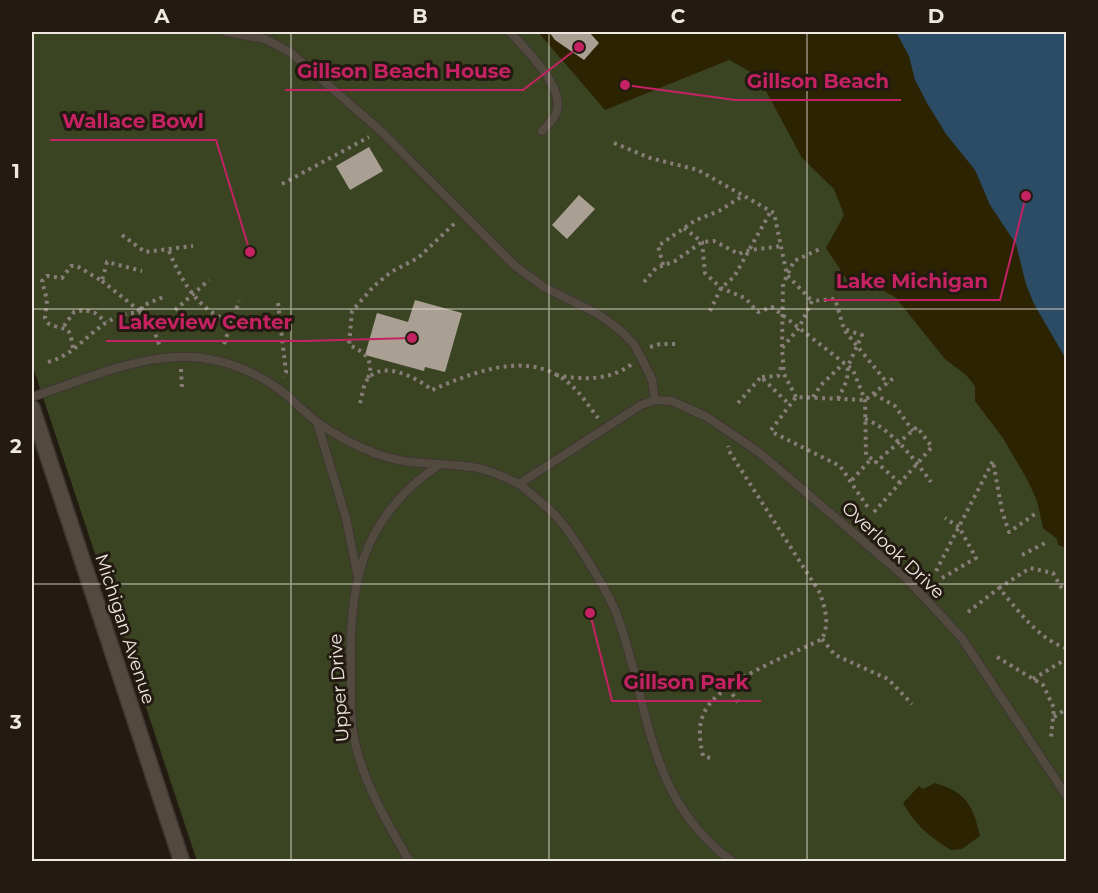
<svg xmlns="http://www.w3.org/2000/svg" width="1098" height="893" font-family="Montserrat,sans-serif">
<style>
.green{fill:#3b4422}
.sand{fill:#2b2302}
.water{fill:#2c4b64}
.building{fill:#aa9f93}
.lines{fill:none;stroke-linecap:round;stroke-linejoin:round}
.lane-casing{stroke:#3e3732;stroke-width:10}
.street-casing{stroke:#3e3732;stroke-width:18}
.path{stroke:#867e76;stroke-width:4;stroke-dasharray:3 4.5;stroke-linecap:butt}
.lane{stroke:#534a3f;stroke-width:8}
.street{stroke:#534a3f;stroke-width:15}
.grid{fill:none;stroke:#eee8e1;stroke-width:1.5;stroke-opacity:0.55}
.labels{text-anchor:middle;stroke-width:6;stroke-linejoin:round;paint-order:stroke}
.street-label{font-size:18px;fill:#eee8e1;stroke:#231a11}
.leader{fill:none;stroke:#c42262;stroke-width:2}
.callout-dot{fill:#c42262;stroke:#231a11;stroke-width:2}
.callout-label{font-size:20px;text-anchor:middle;font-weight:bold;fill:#c42262;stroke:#231a11;stroke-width:6;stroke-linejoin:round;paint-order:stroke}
.neatline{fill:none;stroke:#eee8e1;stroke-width:2}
.grid-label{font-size:20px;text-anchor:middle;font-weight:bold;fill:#eee8e1}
</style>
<rect width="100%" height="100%" fill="#231a11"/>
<polygon class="green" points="32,32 896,32 909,56 915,80 964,154 1005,225 1021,257 1026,284 1034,304 1066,359 1066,861 197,861 32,364"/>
<g class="sand">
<polygon points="538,32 896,32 909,56 915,80 975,170 1016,244 1026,284 1034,304 1066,359 1066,548 1058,545 1057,539 1043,528 1037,501 1028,481 1003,438 975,401 975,386 966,375 945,359 895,297 875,286 848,281 826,248 844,215 834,189 802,158 758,76 729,60 605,110"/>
<path d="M 935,783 C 965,792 973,804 980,836 L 962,849 L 951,850 C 930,837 915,825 903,803 L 919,786 L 923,789 Z"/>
</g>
<polygon class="water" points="896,32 1066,32 1066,359 1034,304 1026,284 1016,244 990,205 975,170 946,134 927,103 915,80 909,56"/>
<g class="building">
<polygon points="549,32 589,32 599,43 584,60 555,40"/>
<polygon points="369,147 383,171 350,190 336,166"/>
<polygon points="579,195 595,209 567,239 552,225"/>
<polygon points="415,300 462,313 445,372 425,367 424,371 365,355 377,313 408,322"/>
</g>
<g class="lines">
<g class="lane-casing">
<g id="lane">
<polyline points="226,32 265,39 290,52 381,131 514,265 544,287 598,314 620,330 633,343 643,361 652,380 655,400"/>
<path d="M 510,32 C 526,50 571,92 554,117 C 551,122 546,127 542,131"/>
<path d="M 32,397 C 122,367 191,328 279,389 C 292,399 304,412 317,422 C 335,435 356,446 377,454 C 409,466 440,462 472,467 C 488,469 504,477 519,484 L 641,405 L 655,400 L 672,401 L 707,417 L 760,453 L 906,578 L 961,637 L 1066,795"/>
<polyline points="317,422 346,518 357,573"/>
<path d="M 519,484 C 531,494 543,503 554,514 C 571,531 608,591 617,615 C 651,707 645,798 733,862"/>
<path d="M 410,862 C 387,823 360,777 353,732 C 350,713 351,693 351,673 C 348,585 361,519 437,466"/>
</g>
</g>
<g class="street-casing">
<polyline id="street" points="32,408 182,862"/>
</g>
<g class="path">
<polyline points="614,143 650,158 698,170 774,213 787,275 812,301"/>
<polyline points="282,184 369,137"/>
<polyline points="684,228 702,242 705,273 721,288 745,298 758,312 772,307 853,370 865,400 866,455 876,462"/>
<polyline points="122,235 145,252 193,246"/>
<path d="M 169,251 C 191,305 220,332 281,327"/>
<polyline points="663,265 658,246 696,220 719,211 744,195"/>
<polyline points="102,281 141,312 142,306 163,297"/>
<path d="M 644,282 L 656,268 L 675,261 L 702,242 L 714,241 L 739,254 C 751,248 766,249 780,246"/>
<polyline points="278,303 286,372 283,377"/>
<polyline points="175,310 209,280"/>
<polyline points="710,311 721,288 734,277 771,211"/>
<polyline points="64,326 74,312 85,310 95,313 106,322"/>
<polyline points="845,331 888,384"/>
<polyline points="224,344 239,301"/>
<polyline points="650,347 660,344 677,344"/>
<polyline points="782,347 783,284 794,261 822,248"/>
<path d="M 73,348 C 69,323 68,332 49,324 L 45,318 L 47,300 L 42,281 L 47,276 L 62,278 L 71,266 L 77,266 L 102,281 L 107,262 L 142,271"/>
<path d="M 48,362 C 86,352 93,315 141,312 L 151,322 L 160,347"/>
<polyline points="181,369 182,389"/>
<path d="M 556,375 C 582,380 609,381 632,364"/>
<polyline points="762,377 778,376 782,364"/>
<path d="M 368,378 C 375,361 364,351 349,345 L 352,311 L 374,286 L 391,272 L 418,258 L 456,222"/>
<polyline points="874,394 895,406 913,431"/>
<polyline points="796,397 784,374 782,348 799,328 812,301 835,299 844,329 862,335 848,366 847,380 838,399"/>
<polyline points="813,397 821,385 844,363"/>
<path d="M 360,403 C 362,396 363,386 367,380 C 381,359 418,378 432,390 C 479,370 537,346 578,392 C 585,400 591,409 598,418"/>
<polyline points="738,403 761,377 790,405"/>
<path d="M 865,419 C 892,429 914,459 931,482"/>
<polyline points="771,430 796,397 865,400 895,377"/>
<polyline points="774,433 840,466 869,509"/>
<polyline points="852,480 871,459"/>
<polyline points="874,512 932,447 917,427 876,462 900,483"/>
<polyline points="1022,555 1045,543"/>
<polyline points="936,571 993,461 1002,511 1009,532 1035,514"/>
<polyline points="942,578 976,558 959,527 945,518"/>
<polyline points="999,588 1030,568 1053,573 1061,587 1066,591"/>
<path d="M 968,612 L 999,588 C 1018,610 1038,639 1066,648"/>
<polyline points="822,639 835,655 888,679 912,704"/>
<polyline points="997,657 1043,685 1054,708 1051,738"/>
<polyline points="1033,679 1066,659"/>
<polyline points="728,688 738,702"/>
<polyline points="1054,717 1066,709"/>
<path d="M 710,758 L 703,756 C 700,741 697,726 705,711 C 721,680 791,655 822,639 C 830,623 825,609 820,593 L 729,451 L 728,446"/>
</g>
<use href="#lane" class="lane"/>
<use href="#street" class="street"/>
</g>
<path class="grid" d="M 291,32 L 291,862M 549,32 L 549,862M 807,32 L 807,862M 32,309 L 1066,309M 32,584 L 1066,584"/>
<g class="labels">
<g class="street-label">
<text transform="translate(893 550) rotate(43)" y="6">Overlook Drive</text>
<text transform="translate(125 629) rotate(72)" y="6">Michigan Avenue</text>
<text transform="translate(339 688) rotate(-94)" y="6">Upper Drive</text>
</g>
</g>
<path class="leader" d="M579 47L523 90H285M625 85L735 100H901M250 252L216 140H50M1026 196L1000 300H824M412 338L304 341H106M590 613L612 701H761"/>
<g class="callout-dot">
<circle cx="579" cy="47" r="6"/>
<circle cx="625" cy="85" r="6"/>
<circle cx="250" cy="252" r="6"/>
<circle cx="1026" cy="196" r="6"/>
<circle cx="412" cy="338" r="6"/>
<circle cx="590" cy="613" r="6"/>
</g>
<g class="callout-label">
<text x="404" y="78">Gillson Beach House</text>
<text x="818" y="88">Gillson Beach</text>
<text x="133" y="128">Wallace Bowl</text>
<text x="912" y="288">Lake Michigan</text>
<text x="205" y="329">Lakeview Center</text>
<text x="686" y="689">Gillson Park</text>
</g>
<rect width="1098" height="893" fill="none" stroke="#231a11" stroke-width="66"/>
<rect x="33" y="33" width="1032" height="827" class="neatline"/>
<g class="grid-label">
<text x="162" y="23">A</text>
<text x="420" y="23">B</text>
<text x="678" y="23">C</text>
<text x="936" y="23">D</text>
<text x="16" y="178">1</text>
<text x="16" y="453">2</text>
<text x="16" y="729">3</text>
</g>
</svg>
